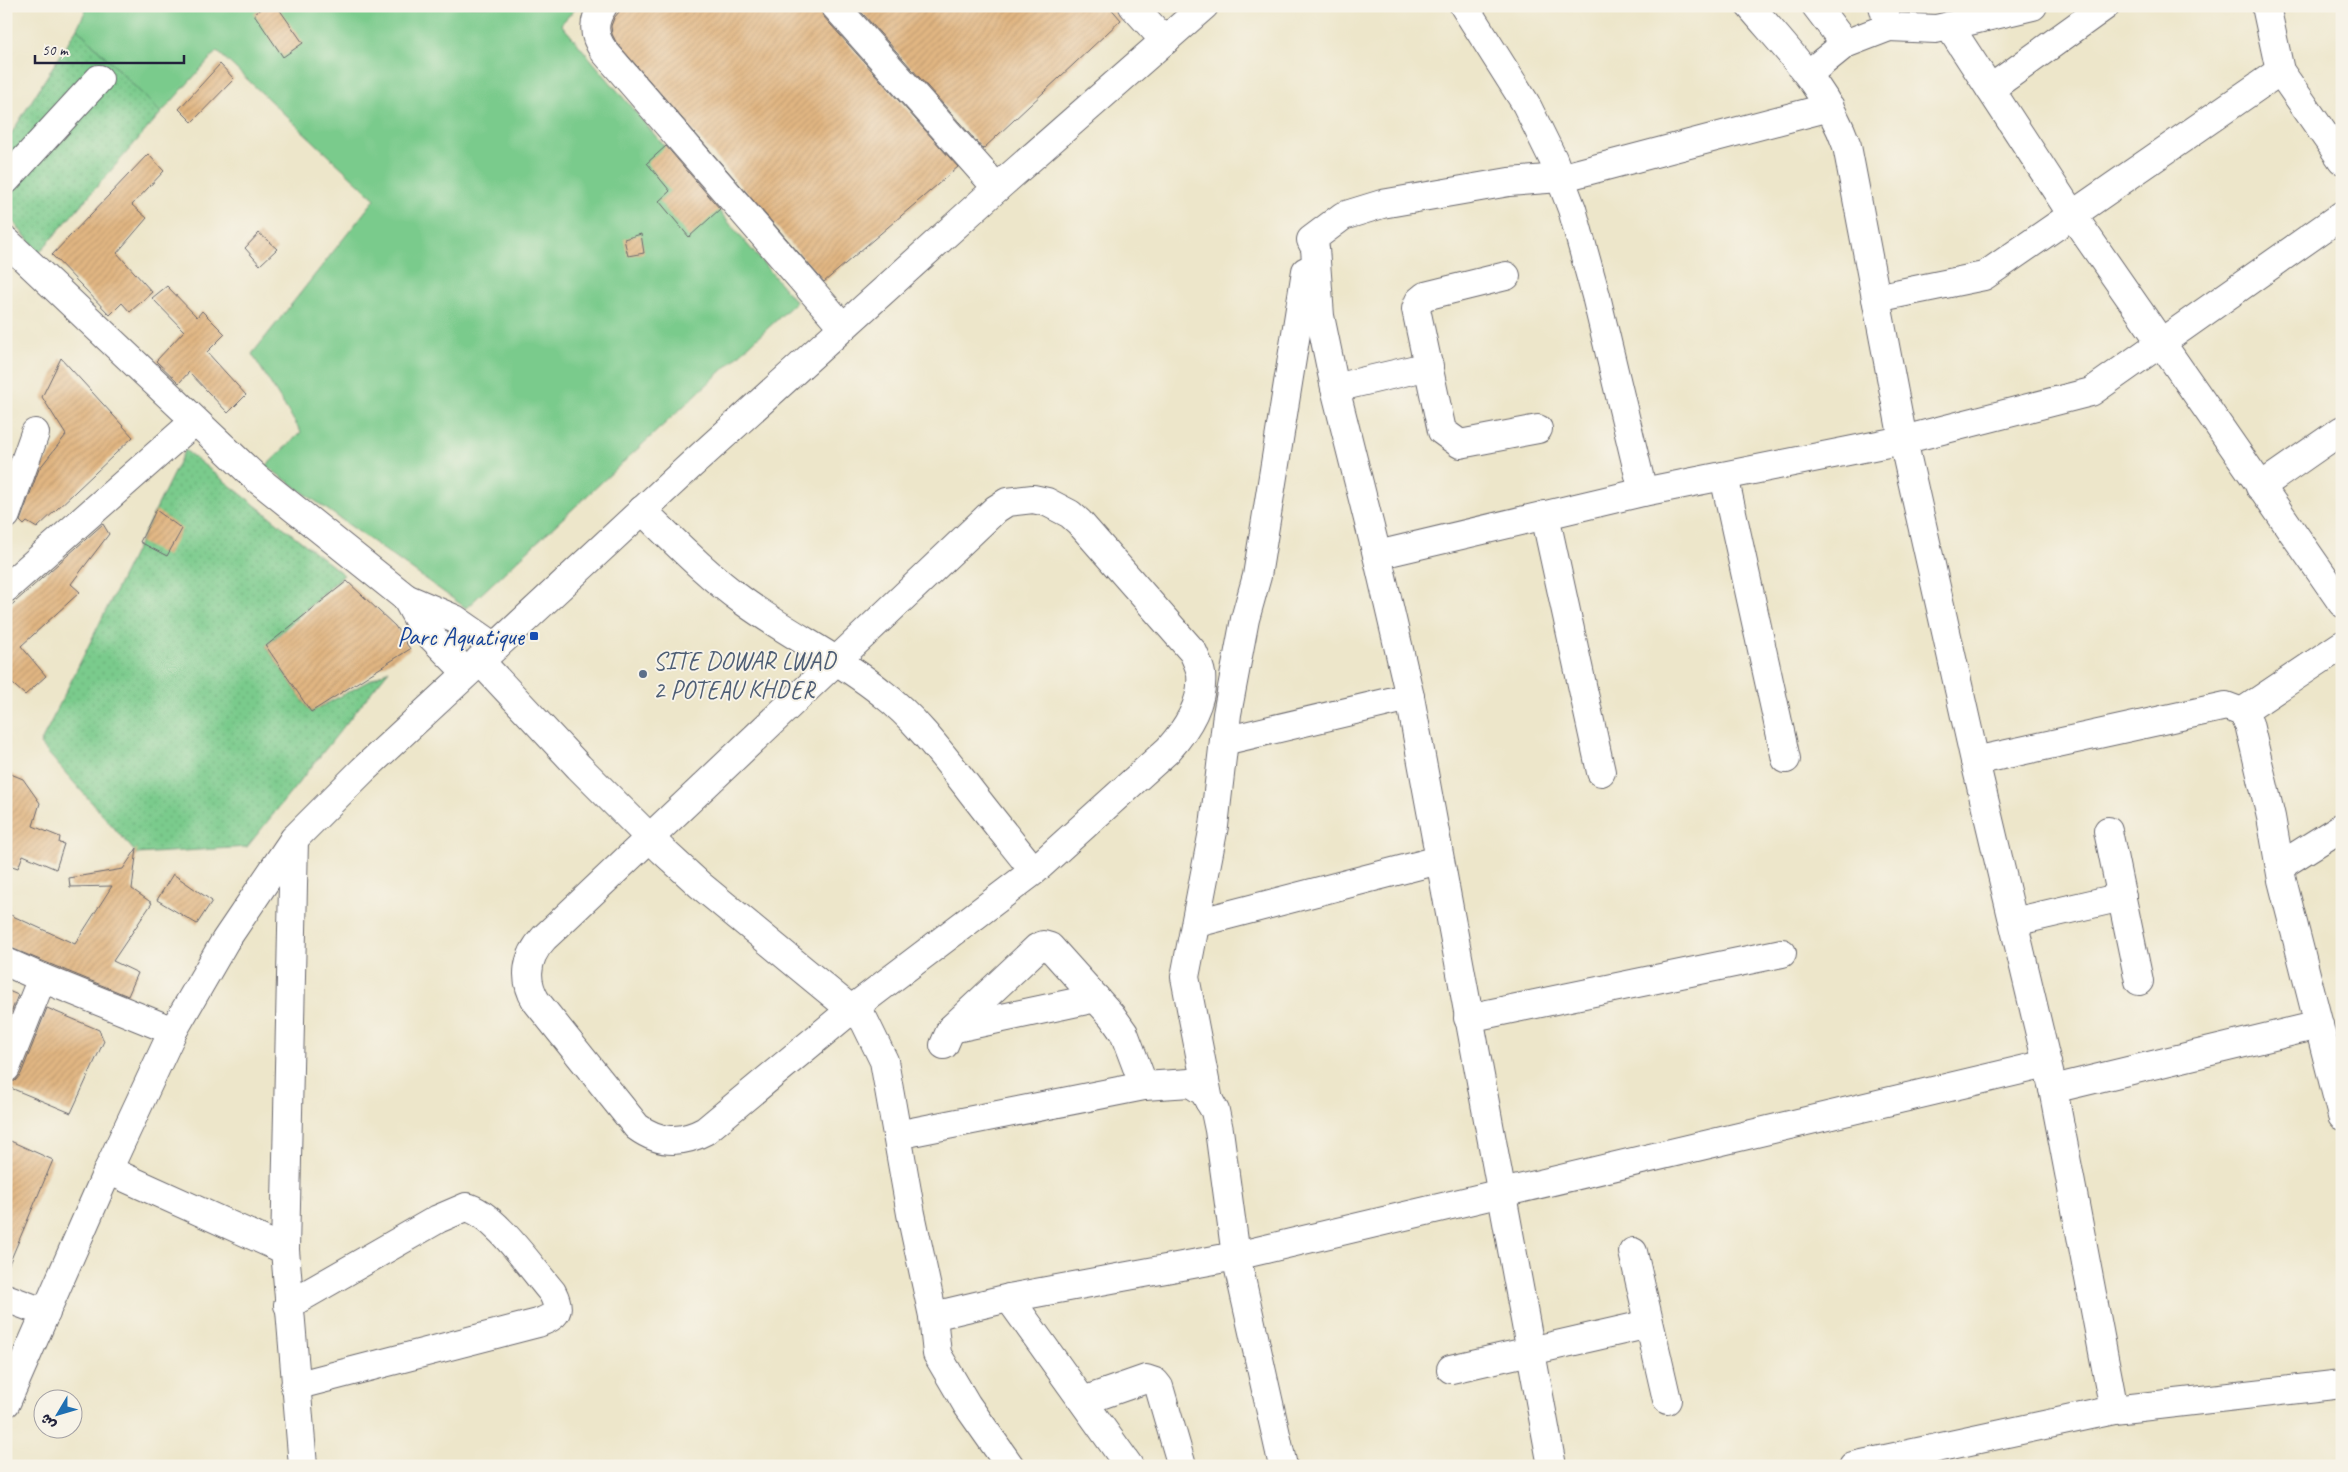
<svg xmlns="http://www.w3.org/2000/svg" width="2348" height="1472" font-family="Caveat,'Playpen Sans Arabic',sans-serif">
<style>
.grass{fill:url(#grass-dots);stroke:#4e7664}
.park{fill:#7acb8c;stroke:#4e7664}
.building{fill:url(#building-hatch)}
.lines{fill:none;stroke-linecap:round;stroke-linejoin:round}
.minor-casing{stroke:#69676d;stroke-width:30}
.major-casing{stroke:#69676d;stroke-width:30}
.minor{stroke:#fff;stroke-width:28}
.major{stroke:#fff;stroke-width:28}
.transit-dot{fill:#1a4fb4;stroke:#f7f3e8;stroke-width:2}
.service-dot{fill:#5c6f8a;stroke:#f7f3e8;stroke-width:2}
.labels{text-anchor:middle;stroke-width:4;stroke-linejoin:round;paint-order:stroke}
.transit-label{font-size:25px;fill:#164399;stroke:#f7f3e8;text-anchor:end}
.service-label{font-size:25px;fill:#4e5e75;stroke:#f7f3e8;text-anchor:start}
</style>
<defs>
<pattern id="grass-dots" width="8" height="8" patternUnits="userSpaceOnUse" patternTransform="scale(1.25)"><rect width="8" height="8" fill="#7acb8c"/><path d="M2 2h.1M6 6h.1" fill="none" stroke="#69ae7a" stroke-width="1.8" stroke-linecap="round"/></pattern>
<pattern id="building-hatch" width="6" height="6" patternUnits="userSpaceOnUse" patternTransform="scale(1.25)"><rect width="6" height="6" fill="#e1b682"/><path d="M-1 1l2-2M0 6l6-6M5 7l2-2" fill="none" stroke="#c19c71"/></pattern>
</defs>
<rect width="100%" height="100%" fill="#f7f3e8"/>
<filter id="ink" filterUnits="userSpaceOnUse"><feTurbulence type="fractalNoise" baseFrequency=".02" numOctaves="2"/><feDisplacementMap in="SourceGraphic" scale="10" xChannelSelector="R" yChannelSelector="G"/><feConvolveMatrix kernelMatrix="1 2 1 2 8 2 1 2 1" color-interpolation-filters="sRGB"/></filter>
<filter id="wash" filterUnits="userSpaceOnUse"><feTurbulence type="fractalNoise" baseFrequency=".0096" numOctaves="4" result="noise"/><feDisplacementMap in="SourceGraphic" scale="20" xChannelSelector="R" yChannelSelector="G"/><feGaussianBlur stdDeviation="1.12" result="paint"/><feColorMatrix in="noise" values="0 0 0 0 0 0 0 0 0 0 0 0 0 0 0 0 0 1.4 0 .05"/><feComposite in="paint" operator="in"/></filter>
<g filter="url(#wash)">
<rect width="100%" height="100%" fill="#ede6ca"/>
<g class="grass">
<polygon points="77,28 161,113 39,253 6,213 6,142"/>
<polygon points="185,450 344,575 266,646 311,712 389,670 247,847 137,854 40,744"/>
</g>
<polygon class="park" points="88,6 578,6 561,24 796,302 466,608 266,466 301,432 252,354 375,199 217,51 161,113 77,28"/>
<g id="blocks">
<g class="building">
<polygon points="264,6 277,6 303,43 283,57 254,14"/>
<polygon points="624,6 820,6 823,16 958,167 824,282 616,42 612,34 611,26 614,18"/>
<polygon points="856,6 1109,6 1121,20 983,149"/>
<polygon points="220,64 234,79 192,122 179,109"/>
<polygon points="666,146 720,209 689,237 659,201 670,191 647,163"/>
<polygon points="148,154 164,171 132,205 147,218 117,253 152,292 130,312 122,303 110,315 52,255"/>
<polygon points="259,233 277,249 260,265 245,248"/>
<polygon points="641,234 644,253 628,256 624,239"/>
<polygon points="167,286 197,317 202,311 225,334 207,352 246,395 228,413 189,372 179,383 156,361 184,331 152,298"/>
<polygon points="61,358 133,437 37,528 27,522 24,525 20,521 39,469 66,435 42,397"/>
<polygon points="156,510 182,529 167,556 140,542"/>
<polygon points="103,524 109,534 71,584 80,592 21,646 46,676 25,695 6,678 6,610"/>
<polygon points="347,581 395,626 410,649 311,712 266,646"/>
<polygon points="6,772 23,779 40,803 33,826 60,837 59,843 64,844 56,869 23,855 18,868 6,864"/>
<polygon points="137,848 132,889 152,903 113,961 138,973 128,996 6,946 6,913 75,944 112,886 70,887 69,878 123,869"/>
<polygon points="173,874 212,901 197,924 157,900"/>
<polygon points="6,990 18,995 6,1025"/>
<polygon points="47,1008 99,1030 104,1041 71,1113 6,1086 6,1083 15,1081 21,1074"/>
<polygon points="6,1139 53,1160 6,1271"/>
</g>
</g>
</g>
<g filter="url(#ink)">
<use href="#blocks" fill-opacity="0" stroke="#69676d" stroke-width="1"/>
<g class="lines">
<g class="minor-casing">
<g id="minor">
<path d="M 603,6 C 592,22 593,36 604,51 L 843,327"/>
<polyline points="835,6 997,188"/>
<polyline points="1133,6 1165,41"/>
<polyline points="1464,6 1526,104 1553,159 1572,209 1596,296 1643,492"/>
<path d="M 1750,6 C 1788,51 1827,89 1847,146 L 1903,440 L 1975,761 L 2053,1089 L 2114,1410"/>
<polyline points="1816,6 1845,44"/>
<polyline points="1883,6 1889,27 1936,29 2033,6"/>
<polyline points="2266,6 2280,71 2342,160"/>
<polyline points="1949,26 2073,216 2342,603"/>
<polyline points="1808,74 1845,44 1889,27"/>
<polyline points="1990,89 2105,6"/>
<polyline points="6,180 99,79"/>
<polyline points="6,241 256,478 406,598 455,619 494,646"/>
<polyline points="1506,276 1425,296 1419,301 1416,309 1442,431 1460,444 1538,429"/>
<polyline points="1876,298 1984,276 2280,71"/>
<polyline points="1335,388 1429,366"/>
<polyline points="1724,476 1786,759"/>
<polyline points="2260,487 2342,430"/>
<path d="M 642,510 C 675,542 707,575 743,601 C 788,634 839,658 882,693 C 915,718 941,753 966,785 C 988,814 1011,842 1034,871 L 852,1009 L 705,1131 C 681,1144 659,1143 637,1127 L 536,1001 C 523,979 526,957 544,938 C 695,796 845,653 996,509 L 1007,502 L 1033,499 L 1047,502 L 1070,514 L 1079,522 L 1193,652 C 1196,659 1200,667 1201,674 C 1204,704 1186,730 1168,750 L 1034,871"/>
<polyline points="6,515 35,433"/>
<polyline points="1545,515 1601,772"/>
<polyline points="1377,555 1643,492 1903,440 2091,392 2342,215"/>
<polyline points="6,588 195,421"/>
<polyline points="406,598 422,627 466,672"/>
<polyline points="479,660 579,767 663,851 700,885 864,1020 884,1061 911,1214 933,1316 937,1354 967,1405 1010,1466"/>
<polyline points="2242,712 2342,645"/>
<polyline points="1224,741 1410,697"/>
<polyline points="1975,761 2226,706 2242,712 2249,724 2271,817 2282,880 2342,1116"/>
<polyline points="2108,831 2139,981"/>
<polyline points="294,839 285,1250 303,1466"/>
<polyline points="2280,866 2342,827"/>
<polyline points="2014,922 2122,897"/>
<polyline points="1197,923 1439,860"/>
<polyline points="6,962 42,978"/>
<polyline points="1468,1018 1782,953"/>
<polyline points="951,1029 1096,998"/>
<polyline points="944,1045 951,1029 1037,948 1043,945 1050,947 1112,1016 1124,1033 1144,1086"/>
<polyline points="6,1068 42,978 173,1031"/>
<polyline points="2053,1089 2319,1025"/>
<polyline points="1209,1101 1185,977 1214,826 1227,714 1245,619 1257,576 1306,271"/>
<polyline points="897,1135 1144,1086 1190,1083 1204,1092 1215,1111 1219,1130 1236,1256 1283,1466"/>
<polyline points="108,1170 285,1250"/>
<polyline points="1633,1252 1667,1400"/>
<polyline points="6,1298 46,1313"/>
<polyline points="1009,1298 1129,1466"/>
<path d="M 288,1305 L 438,1219 L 466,1207 C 494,1213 532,1269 552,1292 C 562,1311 557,1316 538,1323 L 295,1386"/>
<polyline points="933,1316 1009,1298 1236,1256 2047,1064"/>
<polyline points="1451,1369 1649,1324"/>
<polyline points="1083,1401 1146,1379 1155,1382 1159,1387 1182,1466"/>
<polyline points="1552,1466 1410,697 1377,555 1335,388 1320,316 1315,248 1311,240 1343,216 1382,204 1509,182 1560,178 1830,107"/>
<polyline points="1853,1466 2114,1410 2342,1384"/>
</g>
</g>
<g class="major-casing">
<polyline id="major" points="6,1403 108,1170 173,1031 225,941 294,839 363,770 690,466 997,188 1204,6"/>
</g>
<use href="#minor" class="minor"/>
<use href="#major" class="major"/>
</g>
</g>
<rect class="transit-dot" x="529" y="631" width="10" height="10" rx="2.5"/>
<circle class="service-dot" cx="643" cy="674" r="5"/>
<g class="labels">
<g class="transit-label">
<text x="524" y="645">Parc Aquatique</text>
</g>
<g class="service-label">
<text x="653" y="669">SITE DOWAR LWAD<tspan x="653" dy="29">2 POTEAU KHDER</tspan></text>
</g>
</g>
<rect width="2348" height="1472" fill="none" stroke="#f7f3e8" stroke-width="25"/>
<g transform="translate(58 1414) rotate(232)"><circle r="24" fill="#f7f3e8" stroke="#a29fa3"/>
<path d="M0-4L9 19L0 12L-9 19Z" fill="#1f6fb2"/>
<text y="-8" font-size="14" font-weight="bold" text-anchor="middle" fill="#22223b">ش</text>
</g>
<path d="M35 55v8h149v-8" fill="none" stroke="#22223b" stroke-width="2.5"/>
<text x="42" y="55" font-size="15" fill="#22223b" stroke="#f7f3e8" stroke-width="4" paint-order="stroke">50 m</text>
</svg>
